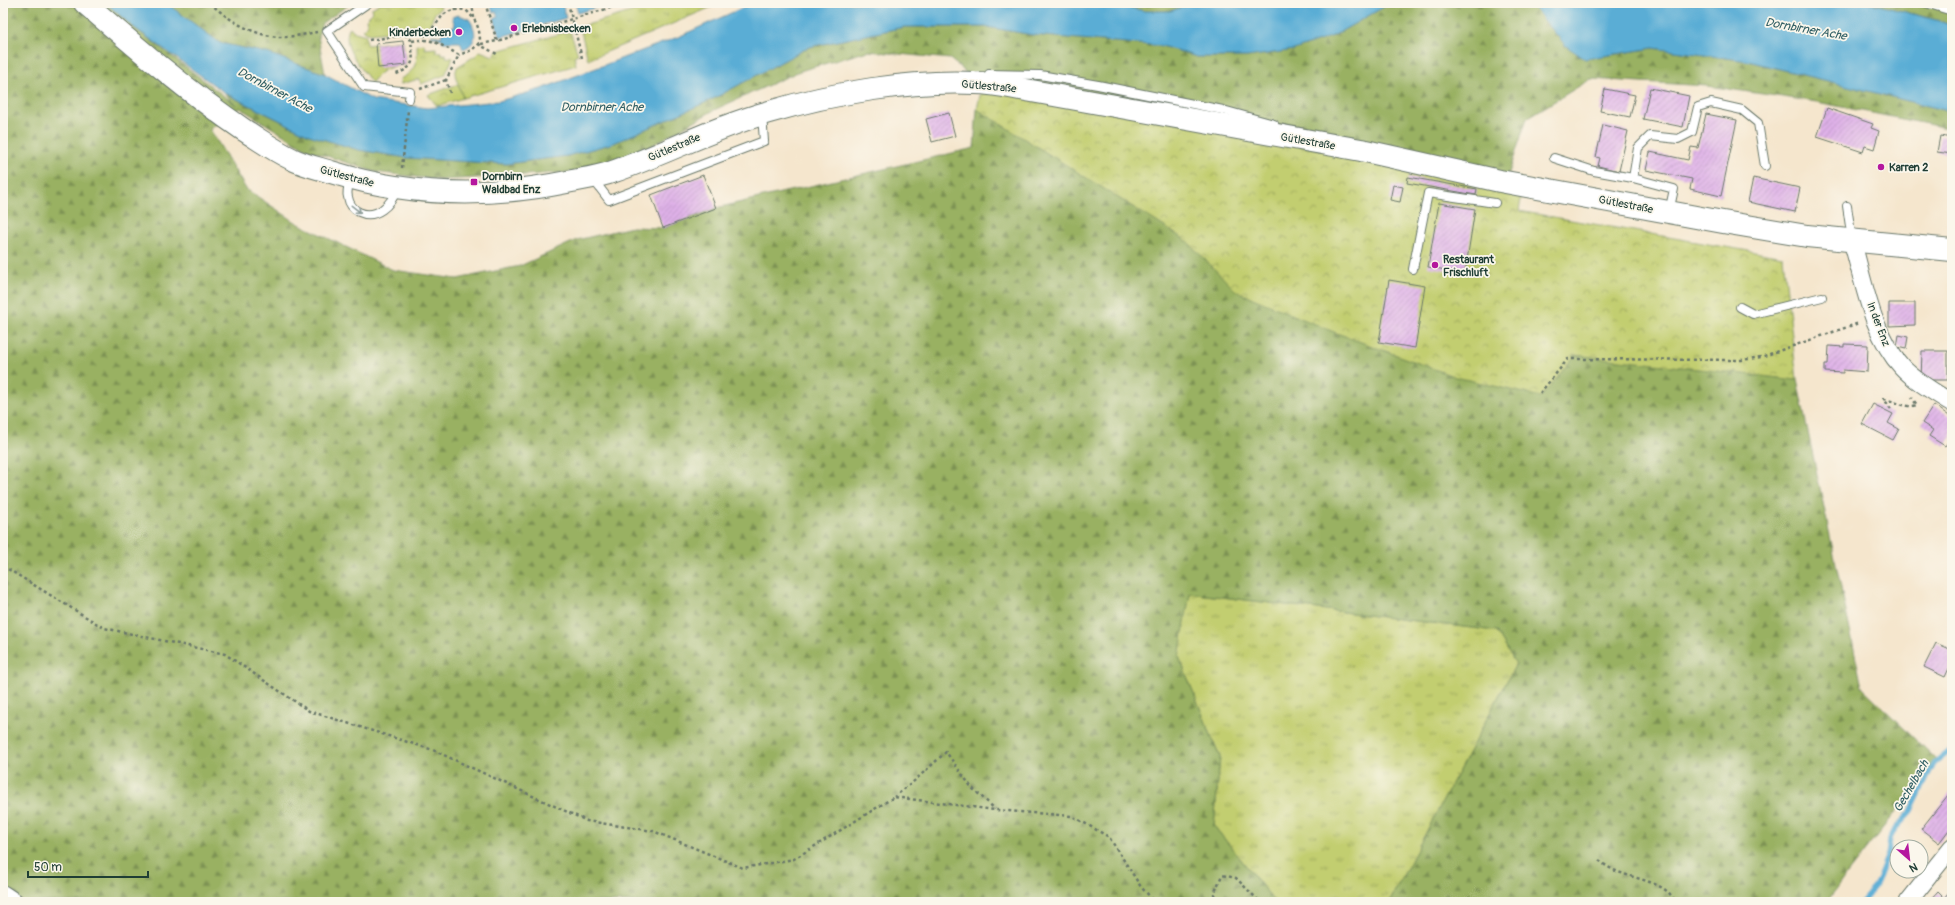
<svg xmlns="http://www.w3.org/2000/svg" width="1955" height="905" font-family="Pangolin,sans-serif">
<style>
.grass{fill:url(#grass-tufts);stroke:#708652}
.forest{fill:url(#forest-firs);stroke:#5c774b}
.park{fill:url(#park-crowns);stroke:#708652}
.water{fill:#5aadd5;stroke:#3c7584}
.lines{fill:none;stroke-linecap:round;stroke-linejoin:round}
.stream{stroke:#5aadd5;stroke-width:5}
.building{fill:url(#building-hatch)}
.lane-casing{stroke:#6a786a;stroke-width:10}
.street-casing{stroke:#6a786a;stroke-width:19}
.secondary-casing{stroke:#6a786a;stroke-width:24}
.path{stroke:#6a786a;stroke-width:2.5;stroke-dasharray:3 3;stroke-linecap:butt}
.lane{stroke:#fff;stroke-width:8}
.street{stroke:#fff;stroke-width:17}
.secondary{stroke:#fff;stroke-width:22}
.oneway{stroke:#8f9e9a}
.poi-dot{fill:#b5179e;stroke:#fbf7ec;stroke-width:1.5}
.labels{text-anchor:middle;stroke-width:3.5;stroke-linejoin:round;paint-order:stroke}
.poi-label{font-size:11px;font-weight:bold;fill:#1f3d34;stroke:#fbf7ec;text-anchor:start}
.street-label{font-size:11px;fill:#1f3d34;stroke:#fbf7ec}
.water-label{font-size:12px;font-style:italic;fill:#315f64;stroke:#fbf7ec}
</style>
<defs>
<pattern id="grass-tufts" width="24" height="20" patternUnits="userSpaceOnUse"><rect width="24" height="20" fill="#c2ce70"/><path d="M3 7l-1-3M5 7V3M7 7l1-3M15 17l-1-3M17 17v-4M19 17l1-3" fill="none" stroke="#9da85d"/></pattern>
<pattern id="forest-firs" width="22" height="20" patternUnits="userSpaceOnUse"><rect width="22" height="20" fill="#99b162"/><path d="M5 1l3.5 6h-7zM16 11l3.5 6h-7z" fill="#7c9152"/></pattern>
<pattern id="park-crowns" width="20" height="18" patternUnits="userSpaceOnUse"><rect width="20" height="18" fill="#c2ce70"/><path d="M2 6a3 3 0 1 1 6 0M12 15a3 3 0 1 1 6 0" fill="none" stroke="#9da85d"/></pattern>
<pattern id="building-hatch" width="6" height="6" patternUnits="userSpaceOnUse"><rect width="6" height="6" fill="#dfb1e8"/><path d="M-1 1l2-2M0 6l6-6M5 7l2-2" fill="none" stroke="#b491bd"/></pattern>
</defs>
<rect width="100%" height="100%" fill="#fbf7ec"/>
<filter id="ink" filterUnits="userSpaceOnUse"><feTurbulence type="fractalNoise" baseFrequency=".025" numOctaves="2"/><feDisplacementMap in="SourceGraphic" scale="8" xChannelSelector="R" yChannelSelector="G"/><feConvolveMatrix kernelMatrix="1 2 1 2 8 2 1 2 1" color-interpolation-filters="sRGB"/></filter>
<filter id="wash" filterUnits="userSpaceOnUse"><feTurbulence type="fractalNoise" baseFrequency=".012" numOctaves="4" result="noise"/><feDisplacementMap in="SourceGraphic" scale="16" xChannelSelector="R" yChannelSelector="G"/><feGaussianBlur stdDeviation="0.9" result="paint"/><feColorMatrix in="noise" values="0 0 0 0 0 0 0 0 0 0 0 0 0 0 0 0 0 1.4 0 .05"/><feComposite in="paint" operator="in"/></filter>
<g filter="url(#wash)">
<rect width="100%" height="100%" fill="#f5e6cd"/>
<g class="grass">
<polygon points="381,3 441,3 439,4 441,8 435,13 429,26 410,31 409,27 405,24 398,31 370,34 363,31 367,24 366,19 373,12 372,8"/>
<polygon points="661,3 721,3 588,60 580,27"/>
<polygon points="570,31 578,54 574,56 576,65 463,98 455,75 457,67 475,56 480,51 493,56 497,51"/>
<path d="M 424,44 L 425,49 L 436,48 L 436,52 L 441,52 L 441,55 L 446,54 L 446,57 L 453,58 L 445,75 L 421,84 L 419,79 L 401,84 L 400,79 C 416,71 418,61 417,45 Z"/>
<polygon points="1189,593 1496,631 1516,664 1389,902 1275,902 1214,826 1220,757 1179,657"/>
</g>
<g class="forest">
<polygon points="3,3 106,3 132,26 236,105 224,93 309,135 359,150 407,158 506,164 567,156 614,143 711,100 809,47 904,27 987,27 1033,35 1162,46 1197,57 1247,57 1294,50 1333,36 1389,4 1397,3 1530,3 1546,22 1585,59 1653,48 1748,61 1952,112 1952,129 1817,102 1708,86 1591,79 1527,118 1505,185 982,86 950,59 868,51 800,71 714,110 642,151 572,172 441,180 375,172 306,149 240,108 210,129 246,189 297,223 393,270 457,279 520,266 577,240 632,227 663,228 716,208 974,148 977,109 1187,241 1236,291 1334,332 1456,377 1541,397 1575,355 1797,380 1862,687 1936,760 1843,879 1827,902 1389,902 1516,664 1496,631 1190,593 1179,657 1220,757 1214,826 1275,902 3,902"/>
<polygon points="166,3 352,3 322,23 318,36 325,74 267,53 220,43"/>
<polygon points="1106,3 1195,3 1170,11 1145,11"/>
<polygon points="1871,3 1952,3 1952,26 1940,21"/>
</g>
<g class="park">
<path d="M 350,27 L 355,32 L 366,35 L 367,45 L 403,41 L 406,65 C 391,66 380,69 372,83 C 362,68 339,46 350,27 Z"/>
<polygon points="458,84 463,98 437,106 428,95"/>
<polygon points="982,86 1523,188 1519,211 1783,257 1797,380 1575,355 1541,397 1456,377 1334,332 1236,291 1187,241 977,109"/>
</g>
<g class="water">
<polygon points="106,3 166,3 220,43 267,53 325,74 373,100 427,108 499,101 541,89 678,37 753,3 1106,3 1145,11 1170,11 1195,3 1397,3 1389,4 1333,36 1294,50 1247,57 1197,57 1162,46 1033,35 987,27 904,27 809,47 711,100 614,143 567,156 506,164 407,158 359,150 309,135 225,93 132,26"/>
<polygon points="490,3 562,3 566,18 500,37 494,18 498,17 496,12 493,13"/>
<polygon points="575,3 612,3 578,13"/>
<polygon points="1530,3 1871,3 1940,21 1952,26 1952,112 1748,61 1653,48 1585,59 1566,46"/>
<path d="M 459,15 L 469,19 C 477,30 478,44 463,49 L 460,42 L 443,42 L 442,39 L 431,36 L 433,35 L 442,37 L 441,34 L 455,25 L 452,17 Z"/>
</g>
<g class="lines">
<polyline class="stream" points="1862,902 1875,887 1888,854 1890,839 1895,829 1910,813 1934,764 1952,749"/>
</g>
<g id="blocks">
<g class="building">
<polygon points="403,41 406,65 378,68 376,44"/>
<polygon points="1650,88 1689,96 1683,127 1643,119"/>
<polygon points="1605,89 1635,95 1630,117 1600,111"/>
<polygon points="1827,108 1873,124 1871,128 1879,131 1874,149 1865,146 1863,152 1817,137"/>
<polygon points="949,113 955,136 932,142 926,119"/>
<polygon points="1706,114 1737,120 1721,196 1690,189 1692,179 1646,170 1650,152 1688,160 1691,147 1698,148"/>
<polygon points="1603,125 1628,131 1619,171 1598,166 1600,158 1596,157"/>
<polygon points="1940,136 1952,138 1952,154 1937,152"/>
<polygon points="703,175 716,208 663,228 651,195"/>
<polygon points="1408,177 1477,189 1476,195 1407,183"/>
<polygon points="1753,178 1800,188 1795,212 1748,202"/>
<polygon points="1393,185 1403,187 1400,202 1390,200"/>
<polygon points="1439,203 1475,209 1465,273 1428,267"/>
<polygon points="1389,280 1425,286 1415,348 1379,342"/>
<polygon points="1889,303 1915,303 1915,325 1889,326"/>
<polygon points="1899,335 1908,337 1906,349 1897,347"/>
<polygon points="1844,344 1868,345 1867,372 1843,370 1843,373 1825,372 1825,364 1828,364 1829,346 1844,347"/>
<polygon points="1922,351 1948,351 1948,380 1921,380"/>
<polygon points="1873,404 1893,414 1888,423 1899,429 1893,440 1862,424"/>
<polygon points="1934,405 1952,418 1952,437 1945,446 1929,436 1933,430 1922,423"/>
<polygon points="1936,643 1952,650 1952,662 1945,677 1924,667"/>
<polygon points="1952,790 1952,826 1939,843 1921,829"/>
<polygon points="1952,888 1952,902 1929,902 1938,892 1944,898"/>
</g>
</g>
</g>
<g filter="url(#ink)">
<use href="#blocks" fill-opacity="0" stroke="#6a786a" stroke-width="1"/>
<g class="lines">
<g class="lane-casing">
<g id="lane">
<polyline points="368,3 327,31 364,87 410,92 409,99"/>
<polyline points="1926,3 1952,11"/>
<polyline points="989,74 1040,75 1098,85 1223,110 1274,124"/>
<polyline points="1554,158 1594,171 1633,178"/>
<path d="M 351,178 C 349,184 346,191 348,197 C 349,203 353,209 359,212 C 376,220 391,205 397,189"/>
<polyline points="593,179 609,200 764,141 762,115"/>
<polyline points="1847,206 1852,240"/>
<polyline points="1669,212 1674,189 1633,178 1638,148 1650,136 1678,139 1692,132 1698,107 1711,103 1742,110 1758,123 1765,166"/>
<polyline points="1413,269 1428,193 1495,203"/>
<polyline points="1740,307 1753,314 1822,297"/>
</g>
</g>
<g class="street-casing">
<g id="street">
<path d="M 1852,241 C 1864,282 1872,335 1902,367 C 1916,382 1936,393 1952,403"/>
<polyline points="3,894 15,902"/>
<polyline points="1908,902 1952,847"/>
</g>
</g>
<g class="secondary-casing">
<path id="secondary" d="M 85,3 C 136,47 188,92 244,130 C 260,140 275,151 292,159 C 304,165 318,168 331,172 C 408,196 488,198 567,182 C 582,179 598,177 612,172 C 665,154 715,127 769,112 C 833,93 909,80 975,83 C 992,83 1009,87 1026,90 L 1361,150 L 1500,181 L 1723,222 L 1807,236 L 1952,250"/>
</g>
<g class="path">
<path d="M 210,3 C 231,22 257,38 286,37 C 296,36 307,34 317,32"/>
<polyline points="472,3 474,18"/>
<polyline points="485,3 497,41 572,19 568,3"/>
<path d="M 369,40 L 406,35 L 411,40 C 413,62 417,66 394,75"/>
<path d="M 412,41 C 432,37 441,45 459,55 L 472,50 L 480,42 C 480,28 476,20 466,10 C 438,7 444,22 425,34 L 424,39"/>
<polyline points="478,44 497,54"/>
<polyline points="481,44 497,41"/>
<polyline points="582,58 572,19 627,3"/>
<polyline points="420,89 446,80"/>
<polyline points="450,93 446,80 459,55"/>
<polyline points="402,168 408,110"/>
<polyline points="1540,393 1568,359 1742,360 1761,357 1859,323"/>
<path d="M 1891,409 L 1884,399 C 1895,401 1906,409 1917,405 L 1912,398"/>
<polyline points="3,566 104,628 225,654 309,711 433,750 587,821 653,831 743,868 794,859 894,797 995,810 1072,816 1109,837 1141,887 1155,902"/>
<polyline points="894,797 912,783 946,752 972,788 995,809"/>
<path d="M 1599,860 C 1619,879 1649,876 1668,892 C 1671,895 1674,899 1676,902"/>
<polyline points="1216,902 1214,894 1222,875 1236,878 1260,902"/>
</g>
<use href="#lane" class="lane"/>
<use href="#street" class="street"/>
<use href="#secondary" class="secondary"/>
</g>
<defs><path id="oneway-shaft" d="M-6 0H5M1.5-3L5.5 0L1.5 3" fill="none" stroke-width="1.6" stroke-linecap="round" stroke-linejoin="round"/></defs>
<use class="oneway" href="#oneway-shaft" transform="translate(356 209) rotate(38)"/>
</g>
<g class="poi-dot">
<circle cx="514" cy="28" r="4"/>
<circle cx="459" cy="32" r="4"/>
<circle cx="1881" cy="167" r="4"/>
<rect x="470" y="178" width="8" height="8" rx="2"/>
<circle cx="1435" cy="265" r="4"/>
</g>
<g class="labels">
<g class="poi-label">
<text x="522" y="32">Erlebnisbecken</text>
<text x="451" y="36" text-anchor="end">Kinderbecken</text>
<text x="1889" y="171">Karren 2</text>
<text x="482" y="180">Dornbirn<tspan x="482" dy="13">Waldbad Enz</tspan></text>
<text x="1443" y="263">Restaurant<tspan x="1443" dy="13">Frischluft</tspan></text>
</g>
<g class="street-label">
<text transform="translate(989 86) rotate(5)" y="4">Gütlestraße</text>
<text transform="translate(1308 141) rotate(10)" y="4">Gütlestraße</text>
<text transform="translate(674 147) rotate(-23)" y="4">Gütlestraße</text>
<text transform="translate(347 176) rotate(15)" y="4">Gütlestraße</text>
<text transform="translate(1626 204) rotate(11)" y="4">Gütlestraße</text>
<text transform="translate(1879 324) rotate(69)" y="4">In der Enz</text>
</g>
<g class="water-label">
<text transform="translate(1806 29) rotate(10)" y="4">Dornbirner Ache</text>
<text transform="translate(275 90) rotate(28)" y="4">Dornbirner Ache</text>
<text x="602" y="111">Dornbirner Ache</text>
<text transform="translate(1911 786) rotate(-60)" y="4">Gechelbach</text>
</g>
</g>
<rect width="1955" height="905" fill="none" stroke="#fbf7ec" stroke-width="16"/>
<g transform="translate(1909 859) rotate(152)"><circle r="19" fill="#fbf7ec" stroke="#a3ada2"/>
<path d="M0-3L7 15L0 10L-7 15Z" fill="#b5179e"/>
<text y="-6" font-size="11" font-weight="bold" text-anchor="middle" fill="#1f3d34">N</text>
</g>
<path d="M28 871v6h120v-6" fill="none" stroke="#1f3d34" stroke-width="2"/>
<text x="34" y="871" font-size="12" fill="#1f3d34" stroke="#fbf7ec" stroke-width="3" paint-order="stroke">50 m</text>
</svg>
